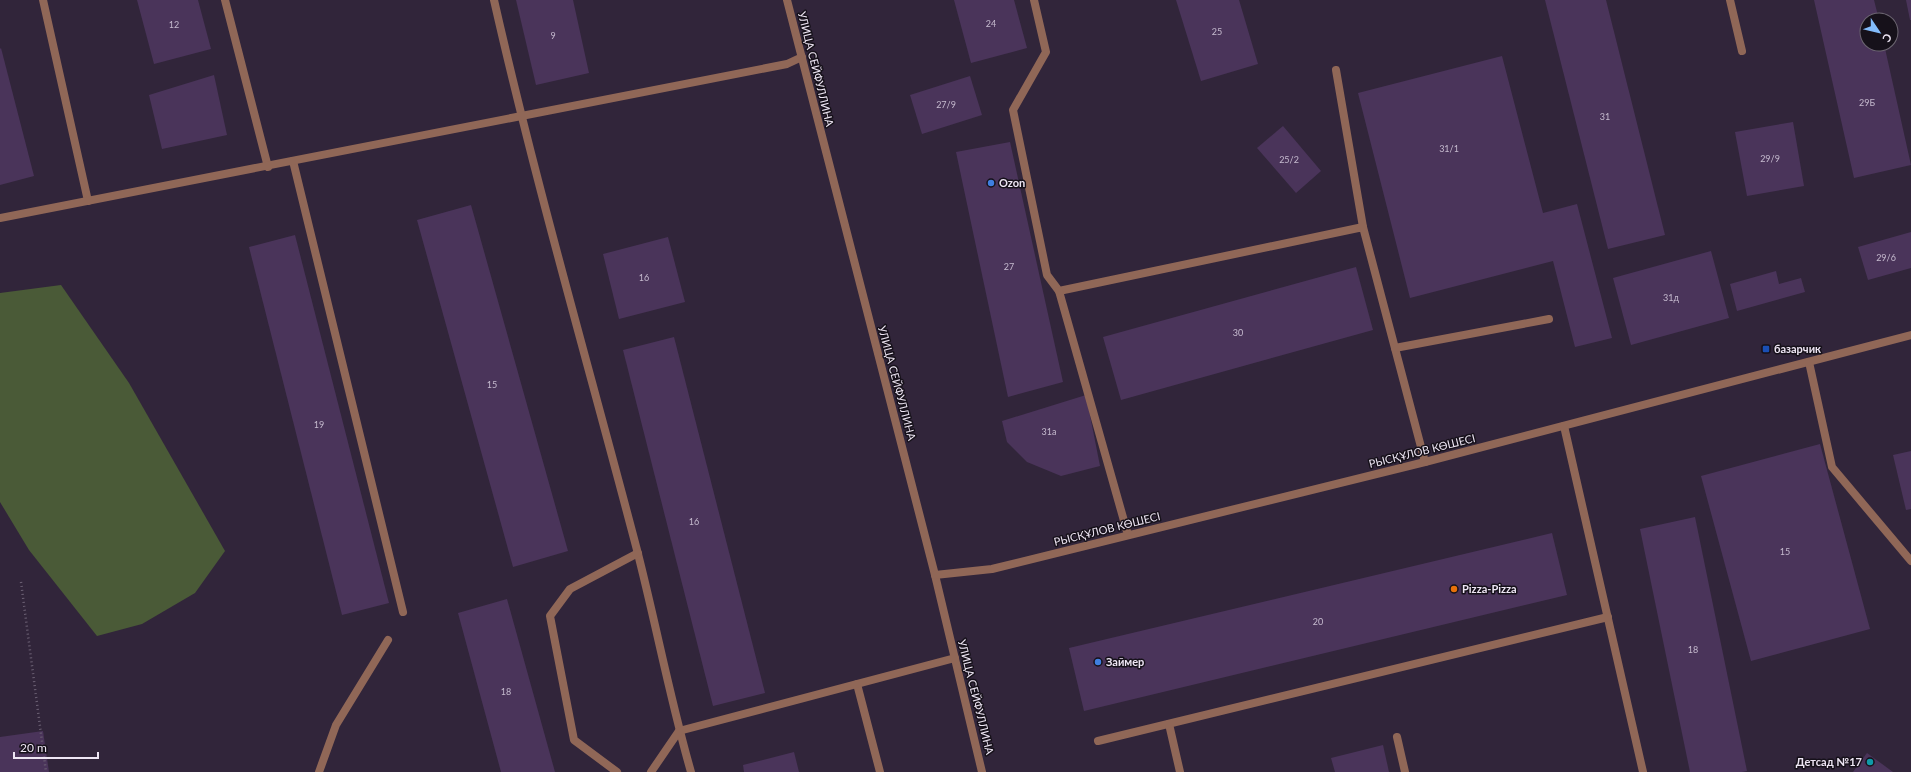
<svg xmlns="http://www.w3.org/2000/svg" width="1911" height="772" font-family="Lato,sans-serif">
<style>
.grass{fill:#4a5a37}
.building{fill:#4a345a}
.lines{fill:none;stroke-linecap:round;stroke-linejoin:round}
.path{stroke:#6c6174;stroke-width:2.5;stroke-dasharray:1 3;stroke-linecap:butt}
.service{stroke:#906757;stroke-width:8}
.tertiary{stroke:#906757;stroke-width:8}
.shop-dot{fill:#3f7fe0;stroke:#16111a;stroke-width:1.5}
.transit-dot{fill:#1a4fb4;stroke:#16111a;stroke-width:1.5}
.food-dot{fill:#e8710a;stroke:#16111a;stroke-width:1.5}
.culture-dot{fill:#0f9aa8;stroke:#16111a;stroke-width:1.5}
.labels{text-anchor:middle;stroke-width:3;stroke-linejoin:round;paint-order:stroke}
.number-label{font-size:9px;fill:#c5bace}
.street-label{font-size:11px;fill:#eee6f4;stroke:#16111a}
.poi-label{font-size:11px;font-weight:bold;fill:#eee6f4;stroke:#16111a;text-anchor:start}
</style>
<rect width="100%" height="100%" fill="#31253a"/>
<polygon class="grass" points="61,285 129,383 225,551 195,593 142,624 97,636 29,550 0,502 0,293"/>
<g class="building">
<polygon points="137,0 198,0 211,49 154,64"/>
<polygon points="516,0 573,0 589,73 536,85"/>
<polygon points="954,0 1014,0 1027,48 971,63"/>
<polygon points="1176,0 1239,0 1258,64 1201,81"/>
<polygon points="1545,0 1606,0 1665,235 1608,249"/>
<polygon points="1814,0 1874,0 1879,20 1867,20 1867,44 1884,44 1911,165 1854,178"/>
<polygon points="1906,0 1911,0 1911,20 1910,20"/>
<polygon points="1,48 34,176 0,185 0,49"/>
<polygon points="1502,56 1543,213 1577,204 1612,338 1575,347 1553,261 1410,298 1358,93"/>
<polygon points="214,75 227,135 162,149 149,95"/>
<polygon points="970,76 982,115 922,134 910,95"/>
<polygon points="1793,122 1804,186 1747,196 1735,132"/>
<polygon points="1283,126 1321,171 1296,193 1257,148"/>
<polygon points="1010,142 1063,382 1008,397 956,152"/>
<polygon points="471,205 568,551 513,567 417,220"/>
<polygon points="1911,232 1911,268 1868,280 1858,247"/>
<polygon points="295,235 389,603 342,615 249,247"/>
<polygon points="668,237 685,302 619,319 603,254"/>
<polygon points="1711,251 1729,318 1631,345 1613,278"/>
<polygon points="1356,267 1373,330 1121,400 1103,337"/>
<polygon points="1776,271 1779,284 1801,278 1805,292 1737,311 1730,284"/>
<polygon points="674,337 765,693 713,706 623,350"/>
<polygon points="1086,395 1100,466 1061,476 1027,462 1007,442 1002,421"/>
<polygon points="1820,444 1870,629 1751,661 1701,476"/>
<polygon points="1911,451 1911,509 1906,510 1893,455"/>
<polygon points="1695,517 1747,771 1742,772 1690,772 1640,529"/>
<polygon points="1552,533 1567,595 1084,711 1069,648"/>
<polygon points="507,599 555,772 501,772 458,613"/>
<polygon points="43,731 49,772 0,772 0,737"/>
<polygon points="1383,745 1389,772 1335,772 1331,758"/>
<polygon points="794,752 799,772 744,772 743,765"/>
<polygon points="1867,753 1893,772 1853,772"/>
</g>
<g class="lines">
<polyline class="path" points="21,582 46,772"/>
<g class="service">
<polyline points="43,0 88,201"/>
<polyline points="225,0 268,167"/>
<path d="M 494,0 C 536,185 589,367 637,550 C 656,624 670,699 691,772"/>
<polyline points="1034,0 1046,52 1013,110 1047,275 1059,291 1363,227 1425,462"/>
<polyline points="1730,0 1742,51"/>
<polyline points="1336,70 1363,227"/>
<polyline points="293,161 403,612"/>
<path d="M 0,218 C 263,167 525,114 787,64 L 802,57"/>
<polyline points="1059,291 1128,535"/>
<polyline points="1395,348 1549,319"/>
<polyline points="1809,362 1832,467 1911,561"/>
<polyline points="1564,426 1643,772"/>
<polyline points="857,684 880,772"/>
<polyline points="1169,724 1180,772"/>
<polyline points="1397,737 1405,772"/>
<polyline points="1098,741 1608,617"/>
<polyline points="319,772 336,725 388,640"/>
<polyline points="617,772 574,740 550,616 570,589 638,553"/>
<polyline points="651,772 679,731 955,658"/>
</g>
<g class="tertiary">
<polyline points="787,0 935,575 982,772"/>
<polyline points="935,575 992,569 1425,462 1911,335"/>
</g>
</g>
<g class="shop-dot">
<circle cx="991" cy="183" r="4"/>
<circle cx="1098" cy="662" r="4"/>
</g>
<rect class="transit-dot" x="1762" y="345" width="8" height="8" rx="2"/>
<circle class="food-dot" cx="1454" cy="589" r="4"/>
<circle class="culture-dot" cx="1870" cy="762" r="4"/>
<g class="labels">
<g class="number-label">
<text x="991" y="27">24</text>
<text x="174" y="28">12</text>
<text x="1217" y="35">25</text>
<text x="553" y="39">9</text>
<text x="1867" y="106">29Б</text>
<text x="946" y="108">27/9</text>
<text x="1605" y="120">31</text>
<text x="1449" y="152">31/1</text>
<text x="1770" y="162">29/9</text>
<text x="1289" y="163">25/2</text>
<text x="1886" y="261">29/6</text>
<text x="1009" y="270">27</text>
<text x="644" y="281">16</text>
<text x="1671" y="301">31д</text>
<text x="1238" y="336">30</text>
<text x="492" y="388">15</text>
<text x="319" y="428">19</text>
<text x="1049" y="435">31а</text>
<text x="694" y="525">16</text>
<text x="1785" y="555">15</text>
<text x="1318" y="625">20</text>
<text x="1693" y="653">18</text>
<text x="506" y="695">18</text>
</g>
<g class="street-label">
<text transform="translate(816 69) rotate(76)" y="4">УЛИЦА СЕЙФУЛЛИНА</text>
<text transform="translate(897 383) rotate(75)" y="4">УЛИЦА СЕЙФУЛЛИНА</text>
<text transform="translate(1422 451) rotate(-14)" y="4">РЫСҚҰЛОВ КӨШЕСІ</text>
<text transform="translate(1107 529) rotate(-14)" y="4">РЫСҚҰЛОВ КӨШЕСІ</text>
<text transform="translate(976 697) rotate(76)" y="4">УЛИЦА СЕЙФУЛЛИНА</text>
</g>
<g class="poi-label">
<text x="999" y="187">Ozon</text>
<text x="1774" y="353">базарчик</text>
<text x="1462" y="593">Pizza-Pizza</text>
<text x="1106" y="666">Займер</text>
<text x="1862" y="766" text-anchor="end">Детсад №17</text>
</g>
</g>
<g transform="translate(1879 32) rotate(125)"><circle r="19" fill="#16111a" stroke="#6c6671"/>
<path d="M0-3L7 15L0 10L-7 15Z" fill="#83bcfb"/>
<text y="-6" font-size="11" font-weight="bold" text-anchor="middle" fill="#eee6f4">С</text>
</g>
<path d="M14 752v6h84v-6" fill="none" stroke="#eee6f4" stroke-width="2"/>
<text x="20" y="752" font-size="12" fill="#eee6f4" stroke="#16111a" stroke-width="3" paint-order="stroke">20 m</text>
</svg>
